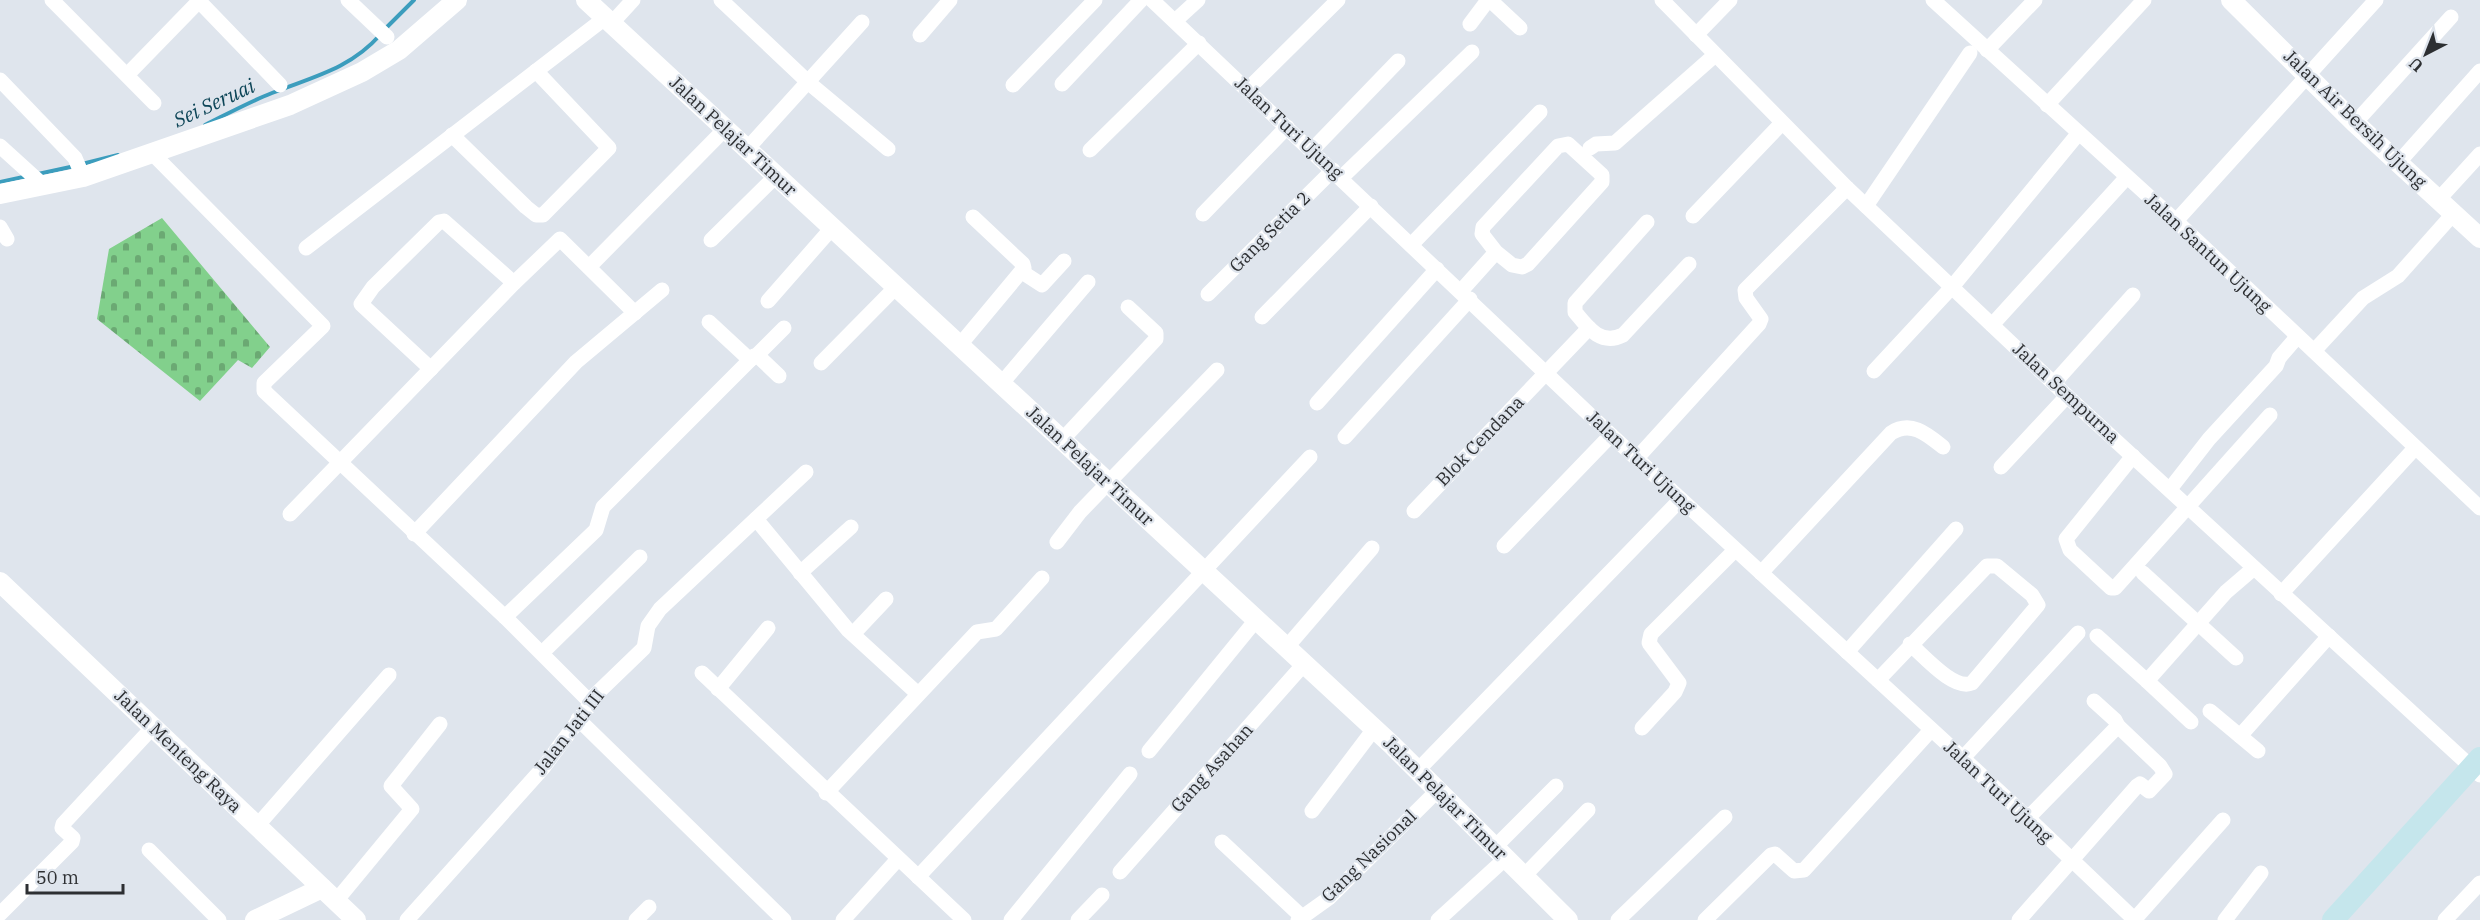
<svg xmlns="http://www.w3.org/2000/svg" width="2480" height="920" font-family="'IBM Plex Serif',serif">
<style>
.cemetery{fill:url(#cemetery-stones)}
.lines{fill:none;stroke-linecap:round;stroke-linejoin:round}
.stream{stroke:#3c9dbd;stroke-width:4}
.minor{stroke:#fff;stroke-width:15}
.tertiary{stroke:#fff;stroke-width:20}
.secondary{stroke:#c5e6ec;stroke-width:22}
.labels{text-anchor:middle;stroke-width:4.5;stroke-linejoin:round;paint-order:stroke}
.street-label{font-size:18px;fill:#2d2f32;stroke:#dfe5ed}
.water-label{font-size:20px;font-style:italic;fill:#0d4557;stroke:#dfe5ed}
</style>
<defs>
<pattern id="cemetery-stones" width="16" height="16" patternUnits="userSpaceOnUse" patternTransform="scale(1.5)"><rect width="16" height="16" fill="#82d08c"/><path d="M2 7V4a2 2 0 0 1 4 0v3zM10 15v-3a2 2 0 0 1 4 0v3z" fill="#6ba973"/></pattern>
</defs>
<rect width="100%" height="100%" fill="#dfe5ed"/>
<polygon class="cemetery" points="162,218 270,347 252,368 238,360 200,401 97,319 109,249"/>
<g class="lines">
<g class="stream">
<polyline points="385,29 414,0"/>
<path d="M 205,125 C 227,114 249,102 272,93 C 312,77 350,69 380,35"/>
<polyline points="82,164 118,155"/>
<polyline points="38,174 75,166"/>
<polyline points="0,182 28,176"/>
</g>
<g class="minor">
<polyline points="52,0 154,103"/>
<polyline points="198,0 280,85"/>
<polyline points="348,0 387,37"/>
<polyline points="721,0 809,83 888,149"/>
<polyline points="1152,0 1611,435 2028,818 2135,920"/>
<polyline points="1490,0 1520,28"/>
<polyline points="1662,0 1847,188 2067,396 2480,775"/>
<polyline points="1933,0 2176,221 2480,508"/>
<polyline points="1175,21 1198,0"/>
<polyline points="611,24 633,0"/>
<polyline points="1470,24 1488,0"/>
<polyline points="920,35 950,0"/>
<polyline points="1696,35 1730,0"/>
<polyline points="1987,50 2035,0"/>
<polyline points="127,75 200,0"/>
<polyline points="0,80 75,158 83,177"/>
<polyline points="1062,84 1141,0"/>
<polyline points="1013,85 1095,0"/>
<polyline points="1248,89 1338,0"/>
<polyline points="2047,105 2144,0"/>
<polyline points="2355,123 2451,17"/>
<polyline points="452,135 526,207 536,215 543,215 609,148 536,71"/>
<polyline points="0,146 43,185"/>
<polyline points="1590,148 1596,144 1615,143 1715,55"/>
<polyline points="747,149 862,22"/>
<polyline points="1090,150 1199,43"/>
<polyline points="1312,150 1398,61"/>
<polyline points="151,152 323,326 264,383 264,391 505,617 589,701"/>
<polyline points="2399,162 2480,71"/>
<polyline points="1341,178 1472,52"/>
<polyline points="2439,199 2480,154"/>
<polyline points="1866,206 1970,53"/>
<polyline points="1203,214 1287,127"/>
<polyline points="1693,216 1782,123"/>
<polyline points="2176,221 2376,0"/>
<path d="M 1647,222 L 1575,303 L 1575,312 C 1588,328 1601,346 1623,335 L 1689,264"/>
<polyline points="0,227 7,239"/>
<polyline points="711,240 776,176"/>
<polyline points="1411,245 1540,112"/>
<polyline points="306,248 605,18"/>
<polyline points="589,267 725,129"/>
<polyline points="1022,272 1042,285 1064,261"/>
<polyline points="1461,291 1496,252 1482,234 1483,227 1558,146 1568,144 1602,175 1602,182 1528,264 1522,267 1512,265 1496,252"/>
<polyline points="1208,294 1333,170"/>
<polyline points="768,301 832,228"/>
<polyline points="1262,317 1371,206"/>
<polyline points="709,322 750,360"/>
<polyline points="1992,325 2127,177"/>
<polyline points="959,346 1024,268 1023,264 973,217"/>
<polyline points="2314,351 2363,298 2398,276 2454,213"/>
<polyline points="757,355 784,328"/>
<polyline points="821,363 896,287"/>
<polyline points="431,369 361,304 373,287 439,222 444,221 514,283"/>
<polyline points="1874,371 1952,287 2078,134"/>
<polyline points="2054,383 2133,295"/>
<polyline points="1001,384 1088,282"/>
<polyline points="1317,403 1437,269"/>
<polyline points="1345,437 1470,299"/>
<polyline points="1062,440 1156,339 1156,333 1128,307"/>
<polyline points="2133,456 2066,539 2070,550 2111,588 2115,588 2270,415"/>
<polyline points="1637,458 1759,324 1761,319 1746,298 1745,290 1847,188"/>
<polyline points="2001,467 2067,396"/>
<polyline points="2170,489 2209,439 2276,366 2279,358 2297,337"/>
<polyline points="1414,511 1589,328"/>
<polyline points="290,514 514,283 560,239 635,313"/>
<polyline points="756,519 848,630 918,694"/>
<polyline points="414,534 576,362 662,290"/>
<polyline points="1057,542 1080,512 1217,370"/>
<polyline points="1504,546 1611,435"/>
<polyline points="800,573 851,527"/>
<path d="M 1761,573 L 1891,433 C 1911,420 1927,434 1943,447"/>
<polyline points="2143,573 2236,658"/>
<polyline points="2281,594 2415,448"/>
<polyline points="505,617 596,530 603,507 754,356 758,356 779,376"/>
<polyline points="853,634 886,599"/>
<polyline points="2097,636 2147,681 2226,592 2254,568"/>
<polyline points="1286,648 1372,548"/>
<polyline points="1847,652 1956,529"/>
<polyline points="542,653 640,557"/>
<polyline points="702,673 964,920"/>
<path d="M 1878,680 L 1987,566 L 1997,566 L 2032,595 L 2038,605 L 1972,683 C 1954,691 1924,656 1910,644"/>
<polyline points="2147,681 2191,722"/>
<polyline points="718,689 768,628"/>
<polyline points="2210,711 2258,751"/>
<polyline points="578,719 784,920"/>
<polyline points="1642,728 1675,692 1679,683 1649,643 1651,634 1735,550"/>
<polyline points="2240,736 2329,636"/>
<polyline points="1149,751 1256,620"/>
<polyline points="1962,759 2078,633"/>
<polyline points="1418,770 1680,500"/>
<polyline points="826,793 977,632 996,629 1042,578"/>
<polyline points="1312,811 1374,729"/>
<polyline points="2028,818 2118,726 2115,720 2094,701"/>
<polyline points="257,826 389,675"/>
<polyline points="1222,842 1301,916"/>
<polyline points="1495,847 1556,786"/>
<polyline points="149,850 219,920"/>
<polyline points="1120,872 1304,664"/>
<polyline points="1524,876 1588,810"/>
<polyline points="918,877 1310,457"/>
<polyline points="336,901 412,809 391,786 440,724"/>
<polyline points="0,914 72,842 73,838 62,828 63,824 153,727"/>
<polyline points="407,920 543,768 589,706 589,701 644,648 648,626 660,609 806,472"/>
<polyline points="636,920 649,907"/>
<polyline points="843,920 898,859"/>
<polyline points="1011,920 1130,774"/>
<polyline points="1078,920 1102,895"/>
<polyline points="1298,920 1329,898 1438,790"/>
<polyline points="1438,920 1506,858"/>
<polyline points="1618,920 1725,817"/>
<polyline points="1705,920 1771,855 1775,854 1794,871 1804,870 1931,730"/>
<polyline points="2019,920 2137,786 2140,784 2149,791 2165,774 2160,766 2118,726"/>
<polyline points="2134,920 2223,820"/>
<polyline points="2225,920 2261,873"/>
<polyline points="2445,920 2480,883"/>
</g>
<g class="tertiary">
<polyline points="586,0 1392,745 1568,920"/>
<polyline points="2231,0 2355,123 2480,238"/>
<polyline points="0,194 83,177 290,105 362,72 399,50 457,0"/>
<polyline points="0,582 356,920"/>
<polyline points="255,920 322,888"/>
</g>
<polyline class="secondary" points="2333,920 2480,758"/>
</g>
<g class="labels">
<g class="street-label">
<text transform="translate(2355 119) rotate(44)" y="6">Jalan Air Bersih Ujung</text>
<text transform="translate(1289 128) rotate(43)" y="6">Jalan Turi Ujung</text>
<text transform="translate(733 136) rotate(43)" y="6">Jalan Pelajar Timur</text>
<text transform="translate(1270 232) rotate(-45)" y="6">Gang Setia 2</text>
<text transform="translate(2208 253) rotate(43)" y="6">Jalan Santun Ujung</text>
<text transform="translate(2066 393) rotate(43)" y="6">Jalan Sempurna</text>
<text transform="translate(1480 441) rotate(-46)" y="6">Blok Cendana</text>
<text transform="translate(1641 462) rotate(43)" y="6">Jalan Turi Ujung</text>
<text transform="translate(1090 466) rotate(43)" y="6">Jalan Pelajar Timur</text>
<text transform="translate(569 732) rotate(-52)" y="6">Jalan Jati III</text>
<text transform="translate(178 751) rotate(44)" y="6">Jalan Menteng Raya</text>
<text transform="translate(1212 768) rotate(-48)" y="6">Gang Asahan</text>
<text transform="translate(1998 792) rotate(43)" y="6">Jalan Turi Ujung</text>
<text transform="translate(1445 798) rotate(45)" y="6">Jalan Pelajar Timur</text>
<text transform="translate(1369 856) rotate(-44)" y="6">Gang Nasional</text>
</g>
<g class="water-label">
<text transform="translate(214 103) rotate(-25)" y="7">Sei Seruai</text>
</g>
</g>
<g transform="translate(2426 54) rotate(222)" stroke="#dfe5ed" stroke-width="4.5" paint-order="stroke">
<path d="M0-4.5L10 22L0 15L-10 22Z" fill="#2d2f32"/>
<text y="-9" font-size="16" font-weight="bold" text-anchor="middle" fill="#2d2f32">U</text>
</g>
<path d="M27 884v9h96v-9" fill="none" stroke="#2d2f32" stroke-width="3"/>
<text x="36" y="884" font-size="18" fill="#2d2f32" stroke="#dfe5ed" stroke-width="4.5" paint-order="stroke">50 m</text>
</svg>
